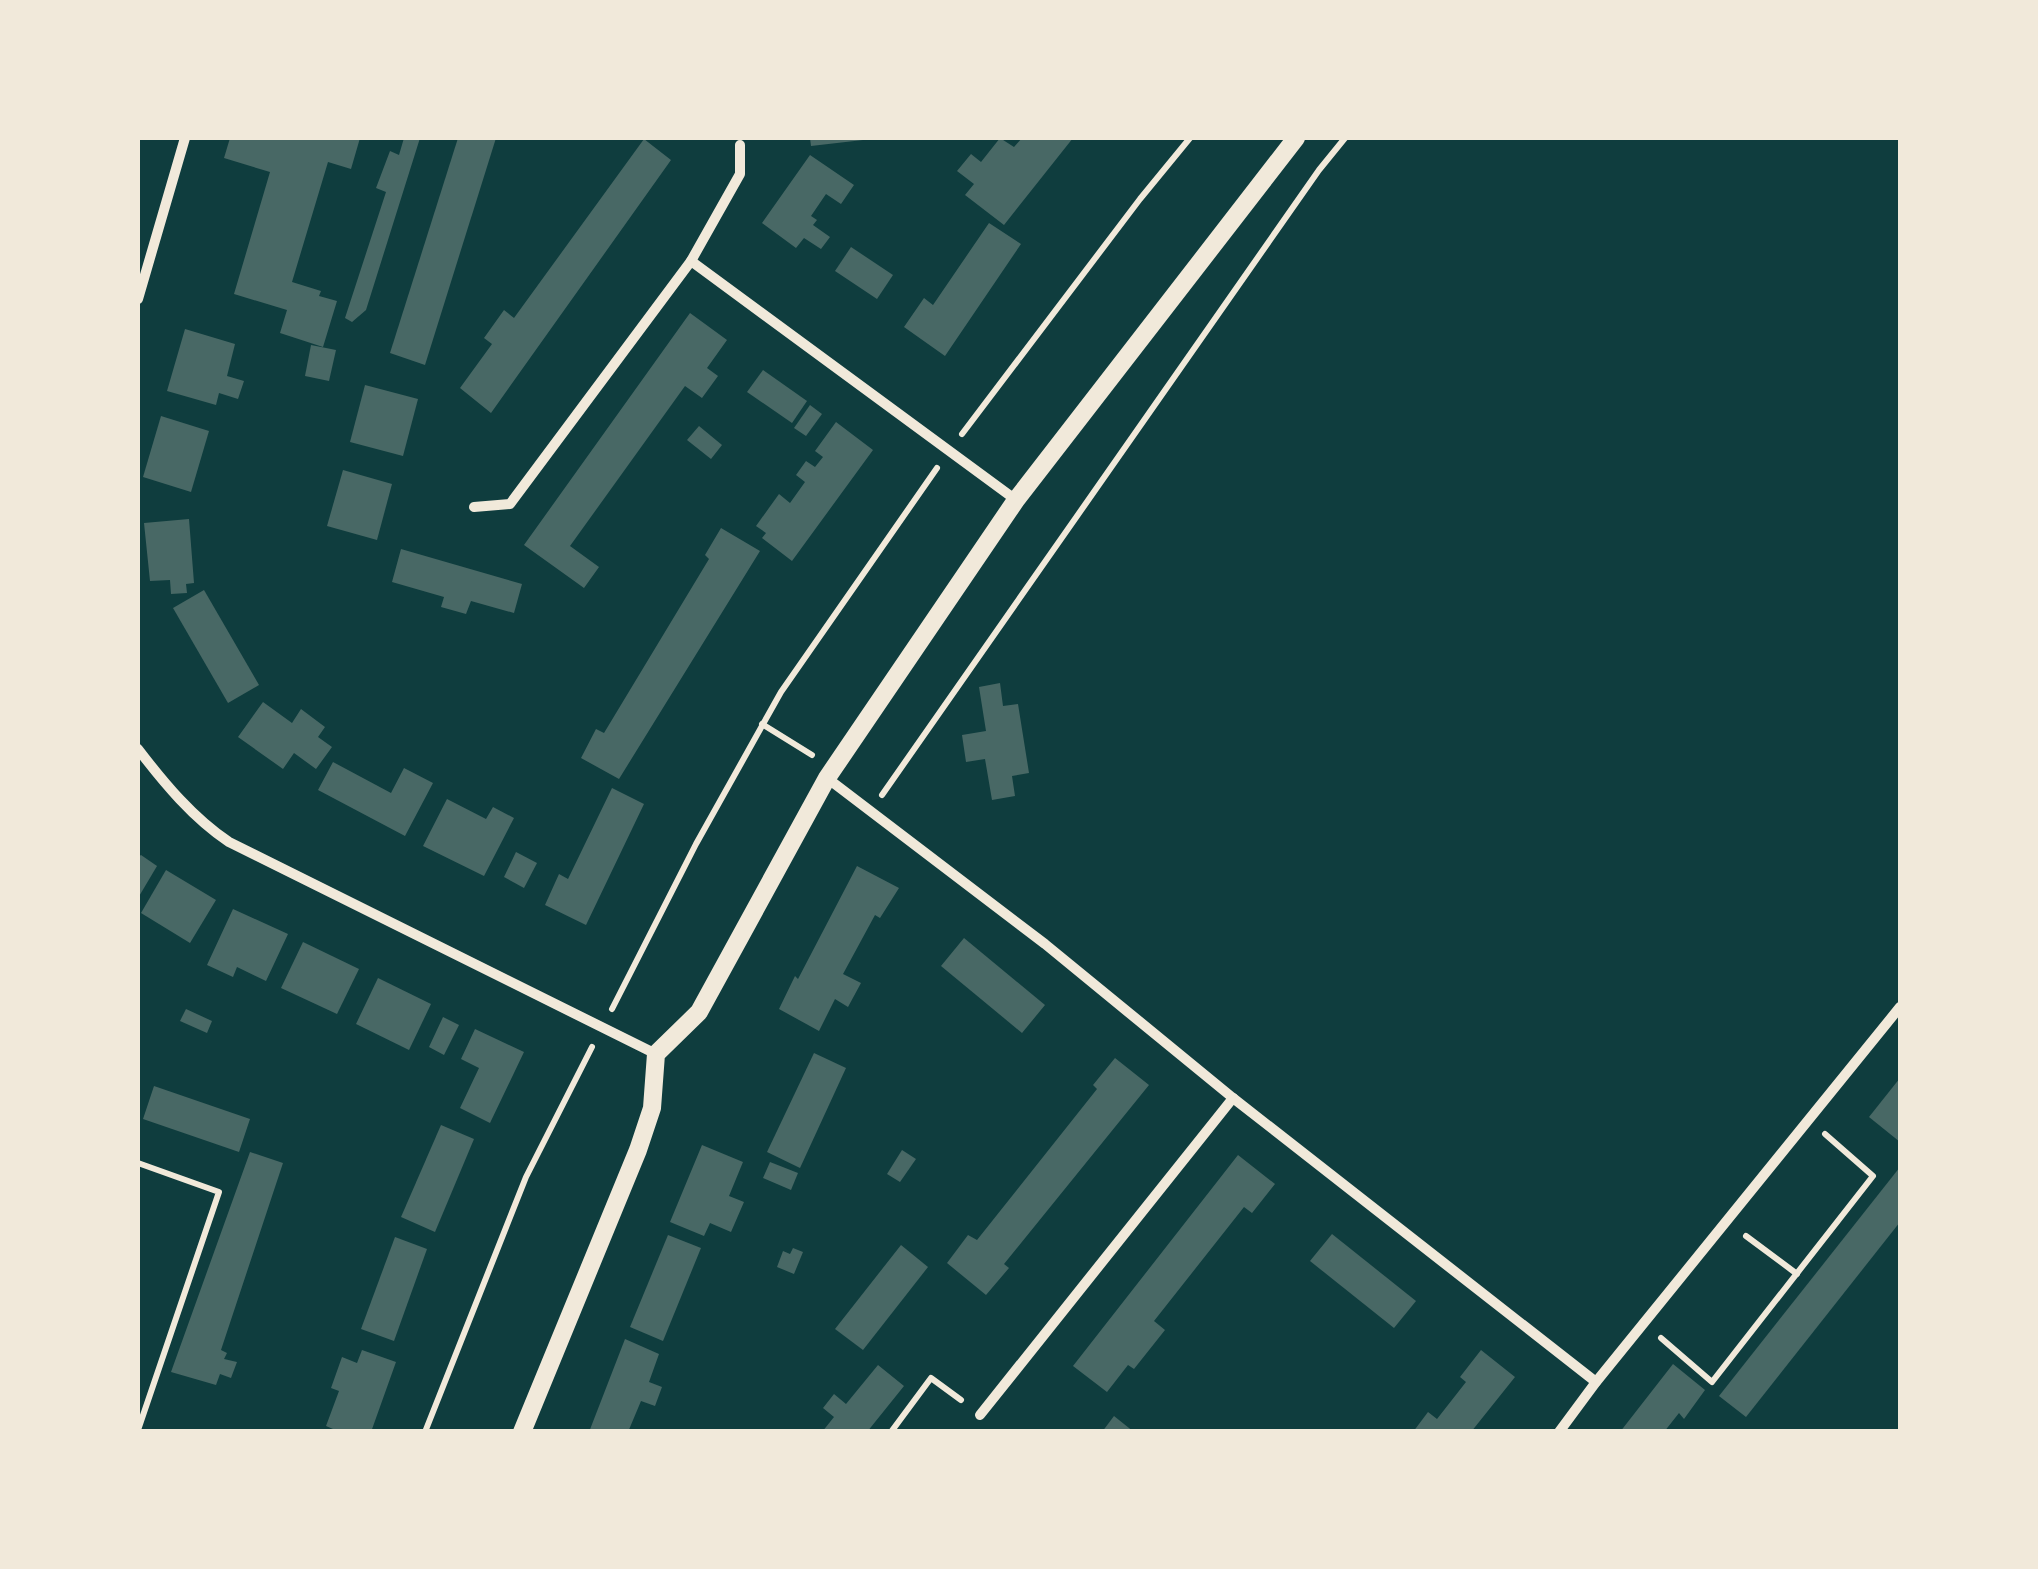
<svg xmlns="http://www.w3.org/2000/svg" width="2038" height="1569" font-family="Montserrat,sans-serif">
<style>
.building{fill:#486865}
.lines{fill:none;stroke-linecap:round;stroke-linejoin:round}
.path{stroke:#f1e9da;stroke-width:6}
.minor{stroke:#f1e9da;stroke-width:10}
.tertiary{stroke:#f1e9da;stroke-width:18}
</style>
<rect width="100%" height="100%" fill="#0f3d3e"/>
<g class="building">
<polygon points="230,138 360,138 351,169 328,162 292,282 321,291 319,296 337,301 323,347 280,333 287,310 234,294 270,172 224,158"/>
<polygon points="404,138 420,138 366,310 352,322 345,318 386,192 376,188 390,151 399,155"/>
<polygon points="458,138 496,138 425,365 390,353"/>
<polygon points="810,138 863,138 863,140 811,146"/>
<polygon points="1000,138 1014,147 1022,138 1073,138 1004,225 965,195 974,184 957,171 971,154 981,162"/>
<polygon points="644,139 671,160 491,413 460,388 492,344 484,338 504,310 514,318"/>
<polygon points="810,155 854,185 841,204 826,194 811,216 817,220 813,225 830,237 821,249 804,238 796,248 762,223"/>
<polygon points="989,223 1021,244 945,356 904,327 924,298 933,305"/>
<polygon points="851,247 893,275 877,299 835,271"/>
<polygon points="690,313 727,340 707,368 718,376 702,398 685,386 570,546 599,567 584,588 524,545"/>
<polygon points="185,329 235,344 227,376 244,381 238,399 219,393 216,405 167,391"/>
<polygon points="311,345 336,350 329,381 305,376"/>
<polygon points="763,370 807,401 792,423 747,392"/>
<polygon points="365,385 418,399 403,456 350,442"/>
<polygon points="810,405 822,414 806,436 794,428"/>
<polygon points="161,416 209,431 191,492 143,477"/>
<polygon points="836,422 873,450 792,561 762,538 766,533 756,526 779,494 790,503 805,482 796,475 806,461 815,467 823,457 815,451"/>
<polygon points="699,426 722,445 711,459 687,440"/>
<polygon points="343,470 392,484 377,540 327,526"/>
<polygon points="189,519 194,583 186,584 187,593 171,594 170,580 150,581 144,523"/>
<polygon points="721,528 760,551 619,779 581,758 596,729 604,733 709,559 705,555"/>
<polygon points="401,549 522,584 514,613 471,601 466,614 441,607 444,597 392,582"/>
<polygon points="204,590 259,685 228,703 173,608"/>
<polygon points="1000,683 1003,706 1018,704 1029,773 1012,776 1015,796 992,800 985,759 966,762 962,735 986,731 979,687"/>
<polygon points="263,702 292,723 301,709 325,727 318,737 332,747 316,769 294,753 283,769 238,737"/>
<polygon points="333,762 391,793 404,768 433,783 405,836 318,790"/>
<polygon points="612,788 644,804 586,925 545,905 559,874 568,879"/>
<polygon points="447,799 486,819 493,807 514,818 484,876 423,846"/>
<polygon points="516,852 537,863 524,888 504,877"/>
<polygon points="141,855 157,866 138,898 138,857"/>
<polygon points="857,866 899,888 880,918 875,915 843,974 861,983 848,1007 835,999 819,1031 779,1009 795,976 798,979"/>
<polygon points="166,870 216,900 190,943 141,913"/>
<polygon points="233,909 288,934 266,981 237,967 233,977 207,965"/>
<polygon points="964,938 1045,1005 1022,1033 941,966"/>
<polygon points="303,942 359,969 337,1014 281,988"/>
<polygon points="378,978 431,1004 409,1050 356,1024"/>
<polygon points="186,1009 212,1021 207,1033 180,1021"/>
<polygon points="443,1017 459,1025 444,1055 429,1047"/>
<polygon points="475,1029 524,1052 490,1123 460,1108 479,1068 461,1059"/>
<polygon points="814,1053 846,1068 800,1168 767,1152"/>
<polygon points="1115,1058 1149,1085 1004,1264 1009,1268 986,1295 947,1263 968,1235 977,1240 1097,1089 1093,1085"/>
<polygon points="1900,1078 1900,1142 1869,1117"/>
<polygon points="154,1086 250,1119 239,1152 143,1119"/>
<polygon points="441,1125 474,1139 435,1232 401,1217"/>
<polygon points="702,1145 743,1162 729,1196 744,1202 731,1232 710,1223 704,1236 670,1222"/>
<polygon points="902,1150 916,1159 900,1182 887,1174"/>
<polygon points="250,1152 283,1163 221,1350 227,1353 224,1359 237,1362 231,1378 220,1374 216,1385 171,1372"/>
<polygon points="1238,1155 1275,1184 1252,1213 1244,1207 1154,1321 1165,1330 1134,1369 1128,1365 1107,1392 1073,1366"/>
<polygon points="770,1162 798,1173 791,1190 763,1178"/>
<polygon points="1900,1167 1900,1222 1746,1417 1719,1396"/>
<polygon points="1332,1234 1416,1301 1394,1328 1310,1261"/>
<polygon points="668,1235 701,1248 663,1341 630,1327"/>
<polygon points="395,1237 427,1249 394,1341 361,1329"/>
<polygon points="901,1245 928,1267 863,1350 835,1329"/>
<polygon points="793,1248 803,1252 794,1274 777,1267 783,1251 790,1254"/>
<polygon points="625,1339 659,1354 649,1382 662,1387 655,1406 641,1401 628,1432 589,1432"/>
<polygon points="362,1350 396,1362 371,1432 340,1432 326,1426 339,1391 331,1388 342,1357 357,1363"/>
<polygon points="1481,1350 1515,1377 1471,1432 1413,1432 1428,1412 1437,1419 1466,1382 1460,1377"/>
<polygon points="1673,1364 1705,1390 1684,1419 1679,1413 1664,1432 1620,1432"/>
<polygon points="878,1365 904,1386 867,1432 822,1432 834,1417 823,1408 834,1394 846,1404"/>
<polygon points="1114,1416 1134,1432 1102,1432"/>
</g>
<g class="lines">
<g class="path">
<polyline points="962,434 1140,199 1190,138"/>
<polyline points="762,724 812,755"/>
<polyline points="882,795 1319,170 1345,138"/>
<polyline points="612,1009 696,844 781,692 937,468"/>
<polyline points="138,1163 219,1192 138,1430"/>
<polyline points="1746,1236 1797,1274"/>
<polyline points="1661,1338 1712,1382 1873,1176 1825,1134"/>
<polyline points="425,1432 526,1177 592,1047"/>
<polyline points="891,1432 931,1378 961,1400"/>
</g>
<g class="minor">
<polyline points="691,261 1016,500"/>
<polyline points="138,299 185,138"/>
<polyline points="474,507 510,504 691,261 740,174 740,145"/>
<path d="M 138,749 C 164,783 193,818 229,842 L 656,1054"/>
<polyline points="827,778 1045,944 1233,1098 1596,1382"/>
<polyline points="980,1415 1233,1098"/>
<polyline points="1559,1432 1596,1382 1900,1007"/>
</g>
<polyline class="tertiary" points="522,1432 638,1150 652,1108 656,1054 699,1012 827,778 1016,500 1296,138"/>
</g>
<rect width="2038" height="1569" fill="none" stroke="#f1e9da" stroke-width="280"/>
</svg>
